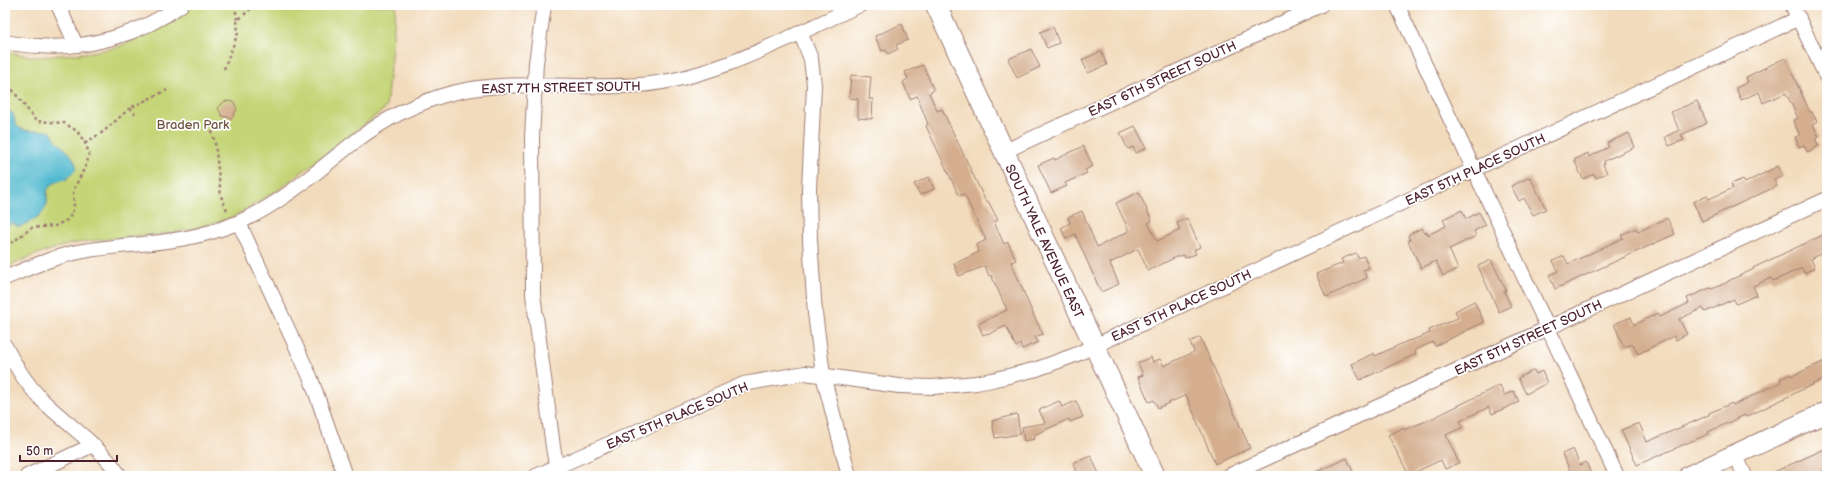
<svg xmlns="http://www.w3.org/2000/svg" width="1832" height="481" font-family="'Balsamiq Sans',sans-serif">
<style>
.green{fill:#c5d476;stroke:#887a50}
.water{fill:#51b9cf;stroke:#4e6c7d}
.building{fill:#d4ae8e}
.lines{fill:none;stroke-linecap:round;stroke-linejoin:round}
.street-casing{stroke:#9e7d74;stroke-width:16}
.secondary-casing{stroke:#9e7d74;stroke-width:22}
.path{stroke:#9e7d74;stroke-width:2.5;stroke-dasharray:3 3;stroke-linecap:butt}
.street{stroke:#fff;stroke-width:14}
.secondary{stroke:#fff;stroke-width:20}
.labels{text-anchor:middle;stroke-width:3.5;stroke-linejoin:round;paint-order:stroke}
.street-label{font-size:13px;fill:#4a1f2b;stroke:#fff}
.park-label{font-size:13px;fill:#6f5542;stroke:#fff}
</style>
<rect width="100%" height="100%" fill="#fff"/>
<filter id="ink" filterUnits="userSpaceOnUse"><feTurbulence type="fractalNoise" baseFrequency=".025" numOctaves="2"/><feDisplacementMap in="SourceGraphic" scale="8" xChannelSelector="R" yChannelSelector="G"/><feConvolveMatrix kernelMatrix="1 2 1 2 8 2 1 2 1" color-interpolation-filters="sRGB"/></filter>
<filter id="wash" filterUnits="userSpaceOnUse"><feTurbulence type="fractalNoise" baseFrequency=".012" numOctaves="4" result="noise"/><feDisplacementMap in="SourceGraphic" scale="16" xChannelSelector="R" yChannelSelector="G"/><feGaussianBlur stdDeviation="0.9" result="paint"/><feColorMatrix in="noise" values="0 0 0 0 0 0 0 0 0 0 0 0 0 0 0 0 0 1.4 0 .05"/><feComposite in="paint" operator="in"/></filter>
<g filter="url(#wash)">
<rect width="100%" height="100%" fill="#f2dbbc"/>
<polygon class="green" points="193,5 396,5 386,108 281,188 233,217 209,225 173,233 98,240 70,244 37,254 5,267 5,52 36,57 86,53 115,48 141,37 176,20"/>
<path class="water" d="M 5,108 C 7,110 11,112 13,114 C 15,117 14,123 17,126 C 27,135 40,128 51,132 C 59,148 72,149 77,168 L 67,179 C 59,180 46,185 47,195 C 47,199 48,203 46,207 C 41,218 29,222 19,227 L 12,223 L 5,228 Z"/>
<g id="blocks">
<g class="building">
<polygon points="902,24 908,40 896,45 898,49 888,54 886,50 882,51 875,36"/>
<polygon points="1053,27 1059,43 1047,48 1040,32"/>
<polygon points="1031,49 1040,67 1017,78 1008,59"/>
<polygon points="1101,51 1107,65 1088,73 1082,60"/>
<polygon points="1785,58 1810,112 1812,112 1817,122 1813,124 1819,137 1815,139 1819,146 1807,152 1804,145 1799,147 1795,137 1800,135 1793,121 1798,118 1786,93 1763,103 1759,92 1741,100 1736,88 1748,82 1746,77"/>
<polygon points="923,65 934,90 929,93 937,111 942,109 986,202 988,201 998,220 994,222 1004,244 1008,242 1016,260 1011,262 1033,314 1043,334 1035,337 1038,342 1022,349 1020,344 1016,347 1006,326 989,334 988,333 983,335 978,324 1007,310 991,275 989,276 985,266 959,276 954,264 979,252 976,245 986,240 964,194 959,196 938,151 926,126 928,124 917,96 910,99 903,82 908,79 905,72"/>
<polygon points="851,75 871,77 869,99 873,99 872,119 858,118 858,99 849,98"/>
<polygon points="225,101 234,102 237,109 232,118 222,116 218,108"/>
<polygon points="1697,101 1707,123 1681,135 1684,140 1669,146 1665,137 1679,130 1671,112"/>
<polygon points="1135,126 1146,148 1136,153 1133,147 1128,149 1120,133"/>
<polygon points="1629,133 1635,147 1604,161 1605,163 1603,164 1607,173 1596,178 1594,174 1583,179 1574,160 1588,153 1589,157 1609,147 1607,143"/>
<polygon points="1083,146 1093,166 1085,170 1087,173 1065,183 1067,186 1051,193 1038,165 1054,158 1055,160"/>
<polygon points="1778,166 1783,176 1774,180 1777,186 1702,221 1693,202 1707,196 1709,199 1733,188 1731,184 1743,179 1745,183"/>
<polygon points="929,177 934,189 920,195 914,184"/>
<polygon points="1530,177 1546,209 1533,215 1524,198 1519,201 1511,186"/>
<polygon points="1139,192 1152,221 1148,223 1157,241 1180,230 1177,223 1187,218 1200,247 1194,250 1196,254 1185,258 1184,255 1176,257 1148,271 1138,249 1110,263 1119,284 1101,292 1075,234 1066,239 1061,228 1070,223 1068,217 1082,211 1097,247 1129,231 1116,203"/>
<polygon points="1462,210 1466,219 1479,212 1486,225 1474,231 1476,236 1449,249 1458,269 1443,276 1436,261 1421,268 1408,241 1410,240 1408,235 1422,228 1424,233 1427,232 1428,235 1446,226 1443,219"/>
<polygon points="1667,218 1675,234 1555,289 1549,275 1558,271 1553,261 1564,256 1568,264 1623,238 1621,235 1636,228 1638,232"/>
<polygon points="1827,233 1827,250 1811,259 1815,268 1804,273 1802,268 1773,281 1771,278 1753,286 1757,295 1736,304 1734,299 1705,312 1703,308 1679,319 1687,334 1676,340 1674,336 1638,354 1633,344 1624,347 1614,324 1631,317 1634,325 1658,313 1660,317 1689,303 1687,298 1710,288 1712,289 1728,282 1728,281 1754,269 1753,268"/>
<polygon points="1356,253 1358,258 1364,256 1369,268 1363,270 1367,278 1326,297 1316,274 1343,263 1341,259"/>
<polygon points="1491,260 1506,290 1504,291 1511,306 1499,312 1478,266"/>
<polygon points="1474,301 1484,322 1435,346 1433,342 1415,350 1416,354 1360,380 1352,364 1374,353 1375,356 1410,340 1410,341 1430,333 1429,330 1458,318 1455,311"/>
<polygon points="1200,337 1250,448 1215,464 1186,395 1158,408 1154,400 1149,402 1138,377 1143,375 1138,363 1151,357 1153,362 1160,359 1164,366 1194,352 1190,342"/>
<polygon points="1827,360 1827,374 1823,376 1824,379 1746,417 1745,415 1708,432 1708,434 1637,465 1621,430 1639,423 1647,442 1709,415 1709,413 1732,403 1733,405 1781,382 1780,379 1791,374 1792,376"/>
<polygon points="1534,370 1536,374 1542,371 1547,383 1526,394 1518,378"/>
<polygon points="1500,385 1504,395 1514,391 1519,402 1492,414 1489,407 1460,421 1463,427 1446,435 1459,463 1445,469 1441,460 1409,475 1388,435 1403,428 1404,430 1431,419"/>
<polygon points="1059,401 1062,407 1076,401 1083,417 1070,422 1069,419 1034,435 1035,439 1024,441 1022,427 1045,423 1039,410"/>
<polygon points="1017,414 1020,434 995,438 992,421"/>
<polygon points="1827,448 1827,469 1813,476 1765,476"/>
<polygon points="1573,449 1580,465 1586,462 1592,476 1557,476 1570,470 1562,454"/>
<polygon points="1091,456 1100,476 1079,476 1073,463"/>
<polygon points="1347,458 1355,476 1307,476"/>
</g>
</g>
</g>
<g filter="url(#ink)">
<use href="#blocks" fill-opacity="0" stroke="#9e7d74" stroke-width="1"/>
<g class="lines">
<g class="street-casing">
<g id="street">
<polyline points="58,5 76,45"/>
<polyline points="544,5 536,63 532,137 533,294 553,447 558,476"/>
<polyline points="1397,5 1617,476"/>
<polyline points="1792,5 1827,78"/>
<polyline points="800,32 811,59 814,85 809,189 810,240 815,313 823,375 849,476"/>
<path d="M 5,42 C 16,44 27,46 39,46 C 87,50 141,34 181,5"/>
<polyline points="1003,152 1321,5"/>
<polyline points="239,223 311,379 345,476"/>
<path d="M 5,278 C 31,267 55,256 83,251 C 137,242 184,245 237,223 C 282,204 319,169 357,140 C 385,119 418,102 452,93 C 513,78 578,90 640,85 C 715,79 792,35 860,5"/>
<path d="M 5,346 C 15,366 27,385 43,401 C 69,426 100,446 120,476"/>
<polyline points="1735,454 1745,476"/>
<polyline points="27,476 93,445"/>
<polyline points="536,476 744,384 805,373 899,386 933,387 976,383 992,380 1037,369 1075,355 1799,18"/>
<polyline points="1228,476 1827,199"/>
</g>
</g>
<g class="secondary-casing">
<g id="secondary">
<polyline points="936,5 1155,476"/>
<polyline points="1689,476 1827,412"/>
</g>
</g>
<g class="path">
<polyline points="235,5 237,20"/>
<polyline points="224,69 238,33 237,21 255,5"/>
<polyline points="5,80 36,121 64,123 77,131 85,143 89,153 87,163 73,191 74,206 72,214 67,220 55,226 31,228 13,242 5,246"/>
<polyline points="130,108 135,114"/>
<polyline points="212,131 215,143 221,196 228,213"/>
<polyline points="85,143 103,132 130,108 167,90"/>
</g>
<use href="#street" class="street"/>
<use href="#secondary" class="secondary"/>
</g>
</g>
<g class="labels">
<g class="street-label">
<text transform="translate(1162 78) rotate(-25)" y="5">EAST 6TH STREET SOUTH</text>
<text transform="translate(561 87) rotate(-1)" y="5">EAST 7TH STREET SOUTH</text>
<text transform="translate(1475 169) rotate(-25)" y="5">EAST 5TH PLACE SOUTH</text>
<text transform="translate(1045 241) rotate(65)" y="5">SOUTH YALE AVENUE EAST</text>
<text transform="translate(1181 305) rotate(-25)" y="5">EAST 5TH PLACE SOUTH</text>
<text transform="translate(1528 337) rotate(-25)" y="5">EAST 5TH STREET SOUTH</text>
<text transform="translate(677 415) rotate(-23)" y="5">EAST 5TH PLACE SOUTH</text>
</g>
<g class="park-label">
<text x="193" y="129">Braden Park</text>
</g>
</g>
<rect width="1832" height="481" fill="none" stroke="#fff" stroke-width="20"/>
<path d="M20 455v6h97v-6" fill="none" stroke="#4a1f2b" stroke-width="2"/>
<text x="26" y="455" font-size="12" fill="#4a1f2b" stroke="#ffffff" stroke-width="3" paint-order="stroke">50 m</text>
</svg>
